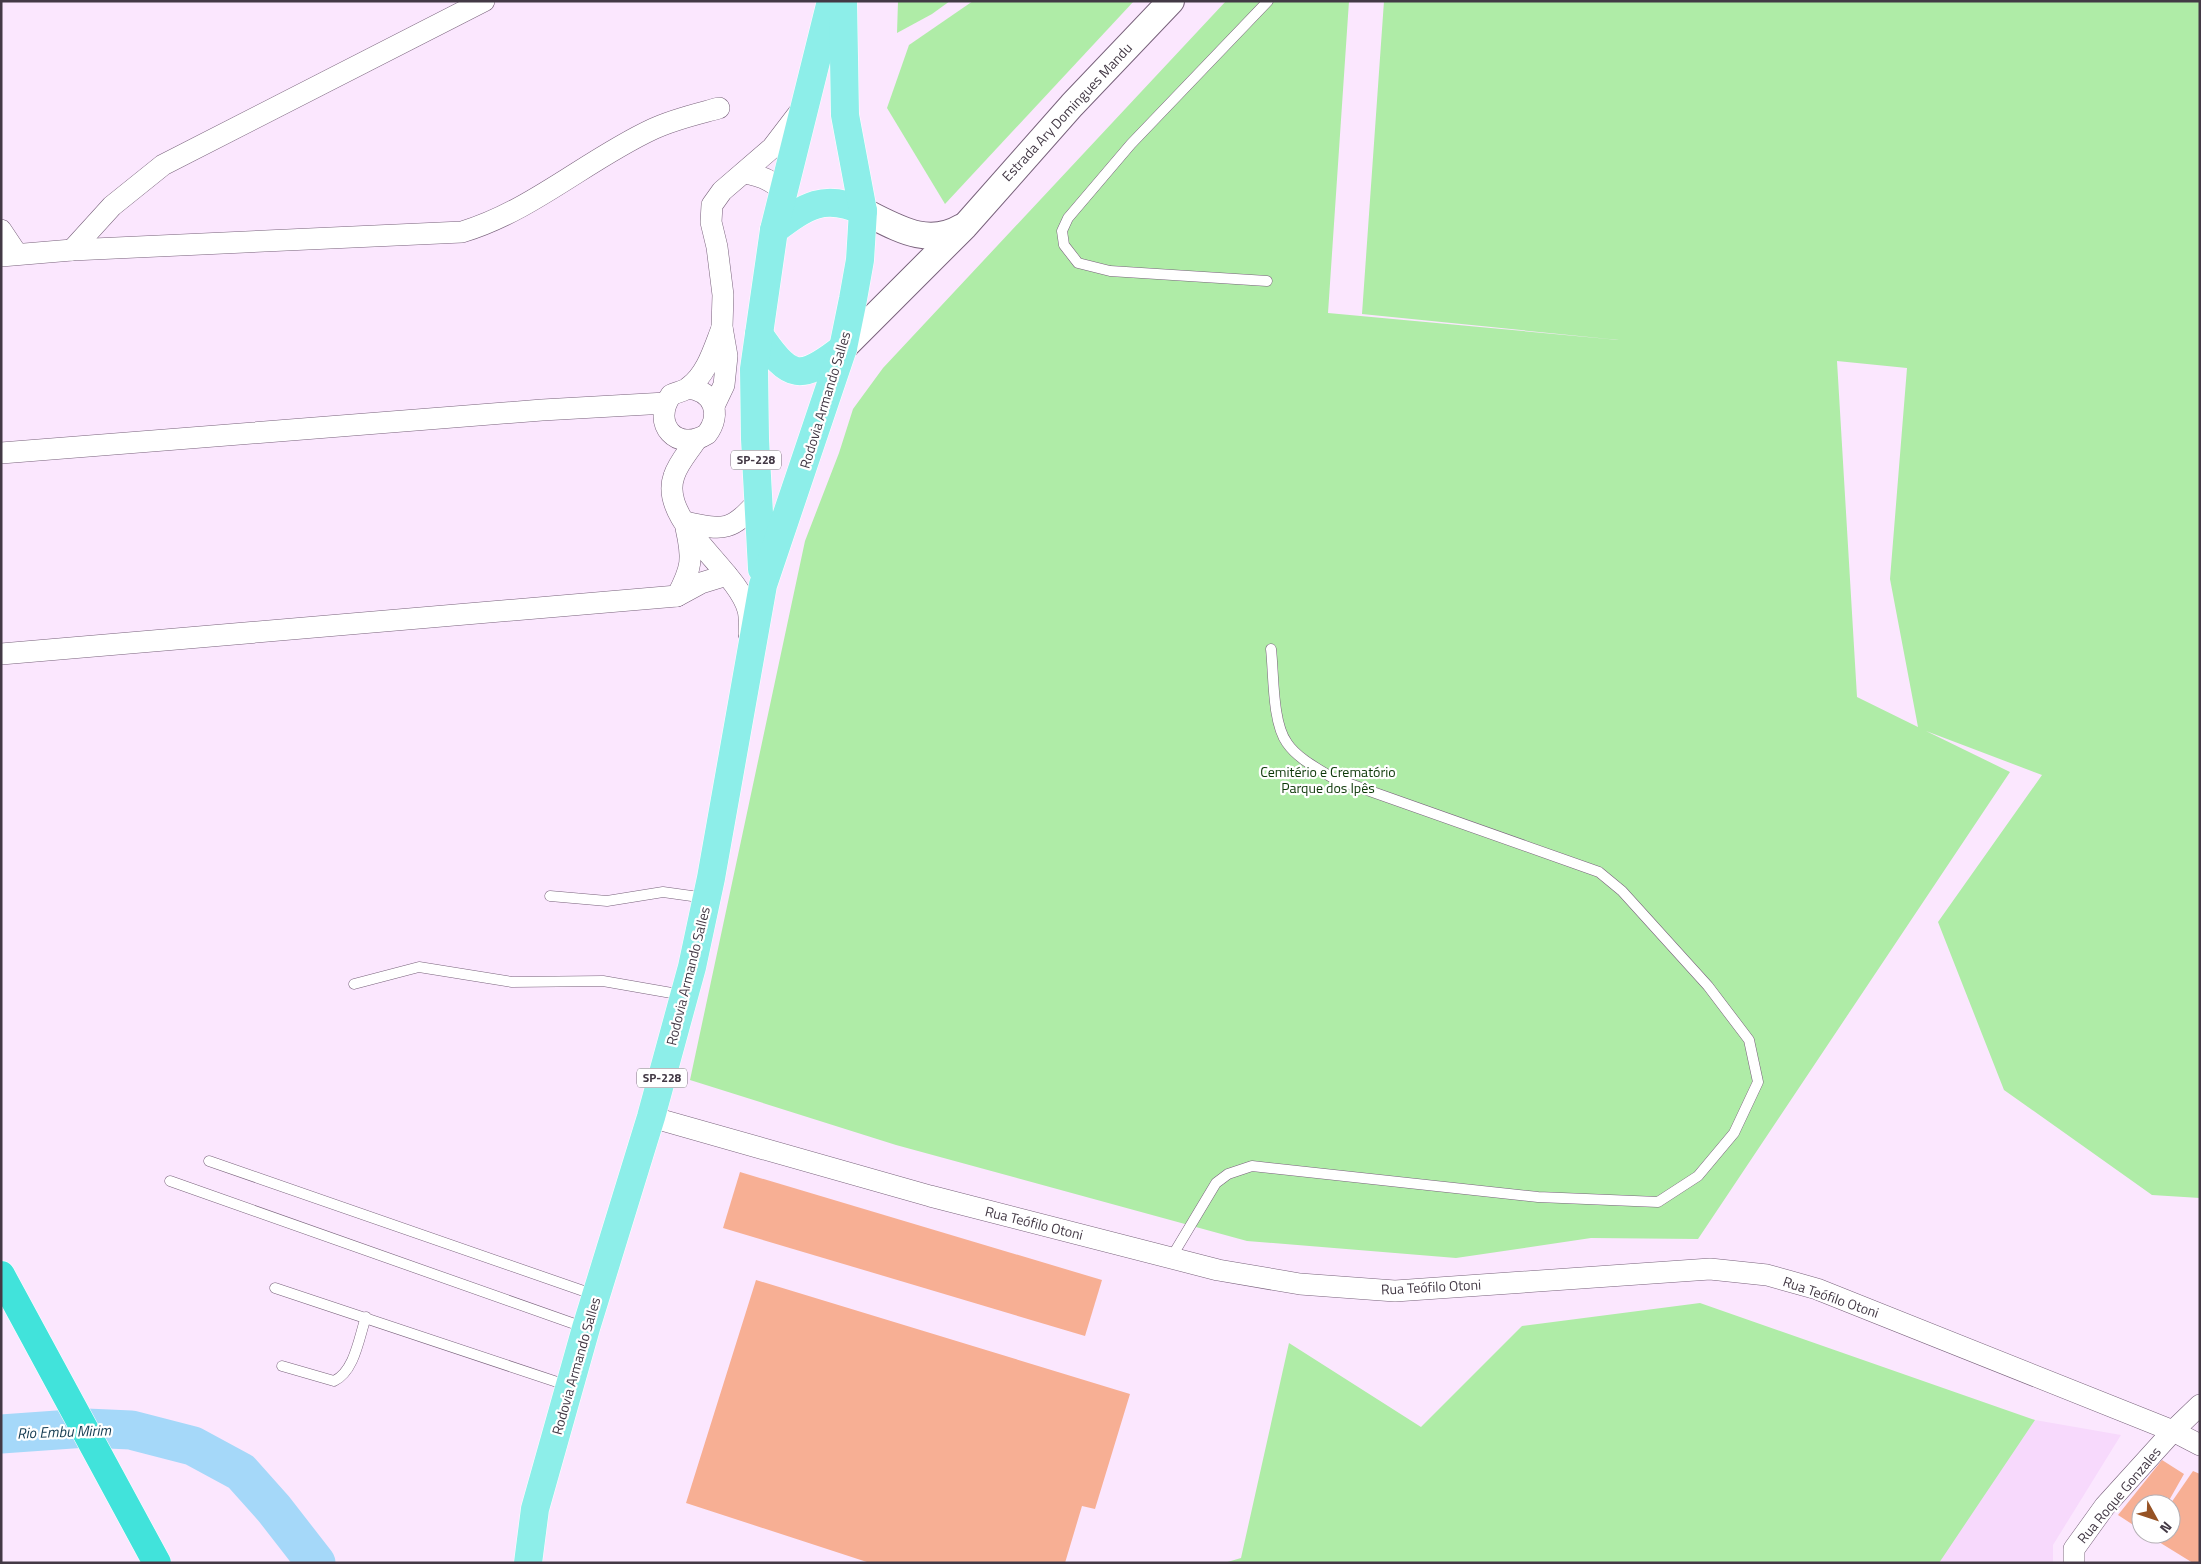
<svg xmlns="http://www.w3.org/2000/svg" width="2201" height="1564" font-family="'Titillium Web',sans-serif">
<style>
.built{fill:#f7d9fc}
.green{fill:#afeca7;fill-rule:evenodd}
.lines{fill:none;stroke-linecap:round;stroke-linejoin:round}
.river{stroke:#a5d8f9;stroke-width:39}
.building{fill:#f7af94}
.service-casing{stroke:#78627b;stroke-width:11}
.minor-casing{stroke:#78627b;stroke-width:22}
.tertiary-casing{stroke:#78627b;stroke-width:28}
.primary-casing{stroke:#fff;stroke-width:29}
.motorway-casing{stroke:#fff;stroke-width:29}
.service{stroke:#fff;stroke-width:10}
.minor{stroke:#fff;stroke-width:21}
.tertiary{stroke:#fff;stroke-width:26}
.primary{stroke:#8deee9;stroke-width:28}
.motorway{stroke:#41e3db;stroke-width:28}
.labels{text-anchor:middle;stroke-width:4.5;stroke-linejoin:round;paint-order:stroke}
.shield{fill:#fff;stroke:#7b747d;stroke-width:1}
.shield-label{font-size:12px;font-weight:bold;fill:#433945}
.street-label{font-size:14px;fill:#433945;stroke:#fff}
.park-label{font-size:14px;fill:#0d3808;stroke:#fff}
.water-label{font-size:15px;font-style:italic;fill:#143b51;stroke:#fff}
</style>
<rect width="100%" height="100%" fill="#fbe7fe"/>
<polygon class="built" points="2035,1420 2121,1435 2053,1545 2053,1563 1933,1563"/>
<g class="green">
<polygon points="898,1 950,1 932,14 897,33"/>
<polygon points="973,1 1134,1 945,204 887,108 909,45"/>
<path d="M 1226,1 L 1349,1 L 1328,313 L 1619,340 L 1362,314 L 1384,1 L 2200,1 L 2200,1198 L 2152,1195 L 2004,1090 L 1938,922 L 2042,775 L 1926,731 L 2010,772 L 1698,1239 L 1591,1238 L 1456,1258 L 1247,1241 L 896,1145 L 690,1080 L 805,541 L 839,453 L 853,409 L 883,368 ZM 1837,361 L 1907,368 L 1890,579 L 1918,727 L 1857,697 Z"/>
<polygon points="1700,1303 2035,1420 1939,1563 1224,1563 1241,1558 1289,1343 1421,1427 1522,1326"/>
</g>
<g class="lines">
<polyline class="river" points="1,1434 86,1428 131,1430 193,1446 241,1472 274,1509 316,1563"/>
</g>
<g class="building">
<polygon points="740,1172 1102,1280 1085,1336 723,1228"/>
<polygon points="756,1280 1130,1394 1095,1509 1082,1506 1065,1563 870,1563 686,1503"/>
<polygon points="2162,1460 2184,1474 2167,1504 2141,1504 2141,1530 2118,1515"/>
<polygon points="2193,1471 2200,1474 2200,1563 2193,1563 2146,1534 2171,1534 2171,1503"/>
</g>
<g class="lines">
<g class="service-casing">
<g id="service">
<polyline points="1267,281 1110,271 1078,263 1064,245 1062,231 1068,218 1131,144 1268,1"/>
<polyline points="550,896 607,901 663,892 706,898"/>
<polyline points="354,984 419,967 512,982 603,981 683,995"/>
<polyline points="209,1161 595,1295"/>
<polyline points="170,1181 586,1328"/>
<path d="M 1171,1258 L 1216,1183 L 1228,1174 L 1252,1166 L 1538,1197 L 1658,1202 L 1698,1176 L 1734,1133 L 1758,1082 L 1749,1040 L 1708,986 L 1622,891 L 1599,872 L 1333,778 C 1318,769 1297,758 1287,743 C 1272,722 1274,675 1271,649"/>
<polyline points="275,1288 569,1386"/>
<path d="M 282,1366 L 334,1381 C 355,1371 359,1337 366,1317"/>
</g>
</g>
<g class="minor-casing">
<g id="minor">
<path d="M 744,173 C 760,175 773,180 784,193"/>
<polyline points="1,230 17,254"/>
<polyline points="72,250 112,206 163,165 484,1"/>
<path d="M 1,256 L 72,250 L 462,232 C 532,211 588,159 653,129 C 674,119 697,114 719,108"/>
<path d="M 688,388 C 714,391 722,414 707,434 C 677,453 651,424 671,395 C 677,392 685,391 689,387 C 707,374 714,348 722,328"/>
<polyline points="714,406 724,385 727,356 722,327 723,295 717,247 711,222 712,205 722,191 772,148 801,110"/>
<path d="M 696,440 C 689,451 678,463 674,476 C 658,521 737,569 748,610 C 750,617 749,626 749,634"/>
<polyline points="1,453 542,410 666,403"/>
<path d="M 685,522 C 726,531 731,531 759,500"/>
<path d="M 677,596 C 692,568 693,559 686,528"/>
<polyline points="1,654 677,596 701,583 727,575"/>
<polyline points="651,1117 930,1196 1218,1270 1300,1284 1395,1291 1710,1269 1767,1275 1817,1289 2173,1431 2200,1445"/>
<polyline points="2074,1563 2074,1549 2105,1506 2173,1431 2200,1405"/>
</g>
</g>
<g class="tertiary-casing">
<g id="tertiary">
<path d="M 863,211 C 896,227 927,248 962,227"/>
<polyline points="843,348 965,226 1072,105 1171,1"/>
</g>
</g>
<g class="primary-casing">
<g id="primary">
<path d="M 774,230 C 806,206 824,193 863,211"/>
<path d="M 759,334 C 790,381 801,381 843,348"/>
<polyline points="762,569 755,439 754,369 759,334 774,230 831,1"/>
<polyline points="528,1563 535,1509 586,1328 651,1117 692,967 711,878 763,585 843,348 853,299 860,260 863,211 845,115 843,1"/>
</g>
</g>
<g class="motorway-casing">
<polyline id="motorway" points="1,1275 157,1563"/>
</g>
<use href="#service" class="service"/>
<use href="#minor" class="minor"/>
<use href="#tertiary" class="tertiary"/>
<use href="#primary" class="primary"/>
<use href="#motorway" class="motorway"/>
</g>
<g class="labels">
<g class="shield">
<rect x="731" y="450.5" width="50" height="19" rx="4"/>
<rect x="637" y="1068.5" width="50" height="19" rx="4"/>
</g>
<g class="shield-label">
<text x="756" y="464">SP-228</text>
<text x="662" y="1082">SP-228</text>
</g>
<g class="street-label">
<text transform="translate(1067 112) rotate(-47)" y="5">Estrada Ary Domingues Mandu</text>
<text transform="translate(825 400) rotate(-73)" y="5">Rodovia Armando Salles</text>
<text transform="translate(688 976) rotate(-76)" y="5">Rodovia Armando Salles</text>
<text transform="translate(1034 1223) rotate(14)" y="5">Rua Teófilo Otoni</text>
<text transform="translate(1431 1287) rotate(-3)" y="5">Rua Teófilo Otoni</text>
<text transform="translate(1831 1297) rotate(19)" y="5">Rua Teófilo Otoni</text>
<text transform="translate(576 1366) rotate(-74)" y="5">Rodovia Armando Salles</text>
<text transform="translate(2119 1495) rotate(-50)" y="5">Rua Roque Gonzales</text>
</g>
<g class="park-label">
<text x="1328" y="777">Cemitério e Crematório<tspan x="1328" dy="16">Parque dos Ipês</tspan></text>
</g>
<g class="water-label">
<text transform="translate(64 1432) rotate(-2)" y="5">Rio Embu Mirim</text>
</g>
</g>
<rect width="2201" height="1564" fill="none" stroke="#433945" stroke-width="5"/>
<g transform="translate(2156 1519) rotate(130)"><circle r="24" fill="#ffffff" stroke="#b4b0b5"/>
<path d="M0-4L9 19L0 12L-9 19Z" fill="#965224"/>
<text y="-8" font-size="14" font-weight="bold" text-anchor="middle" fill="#433945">N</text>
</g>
</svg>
